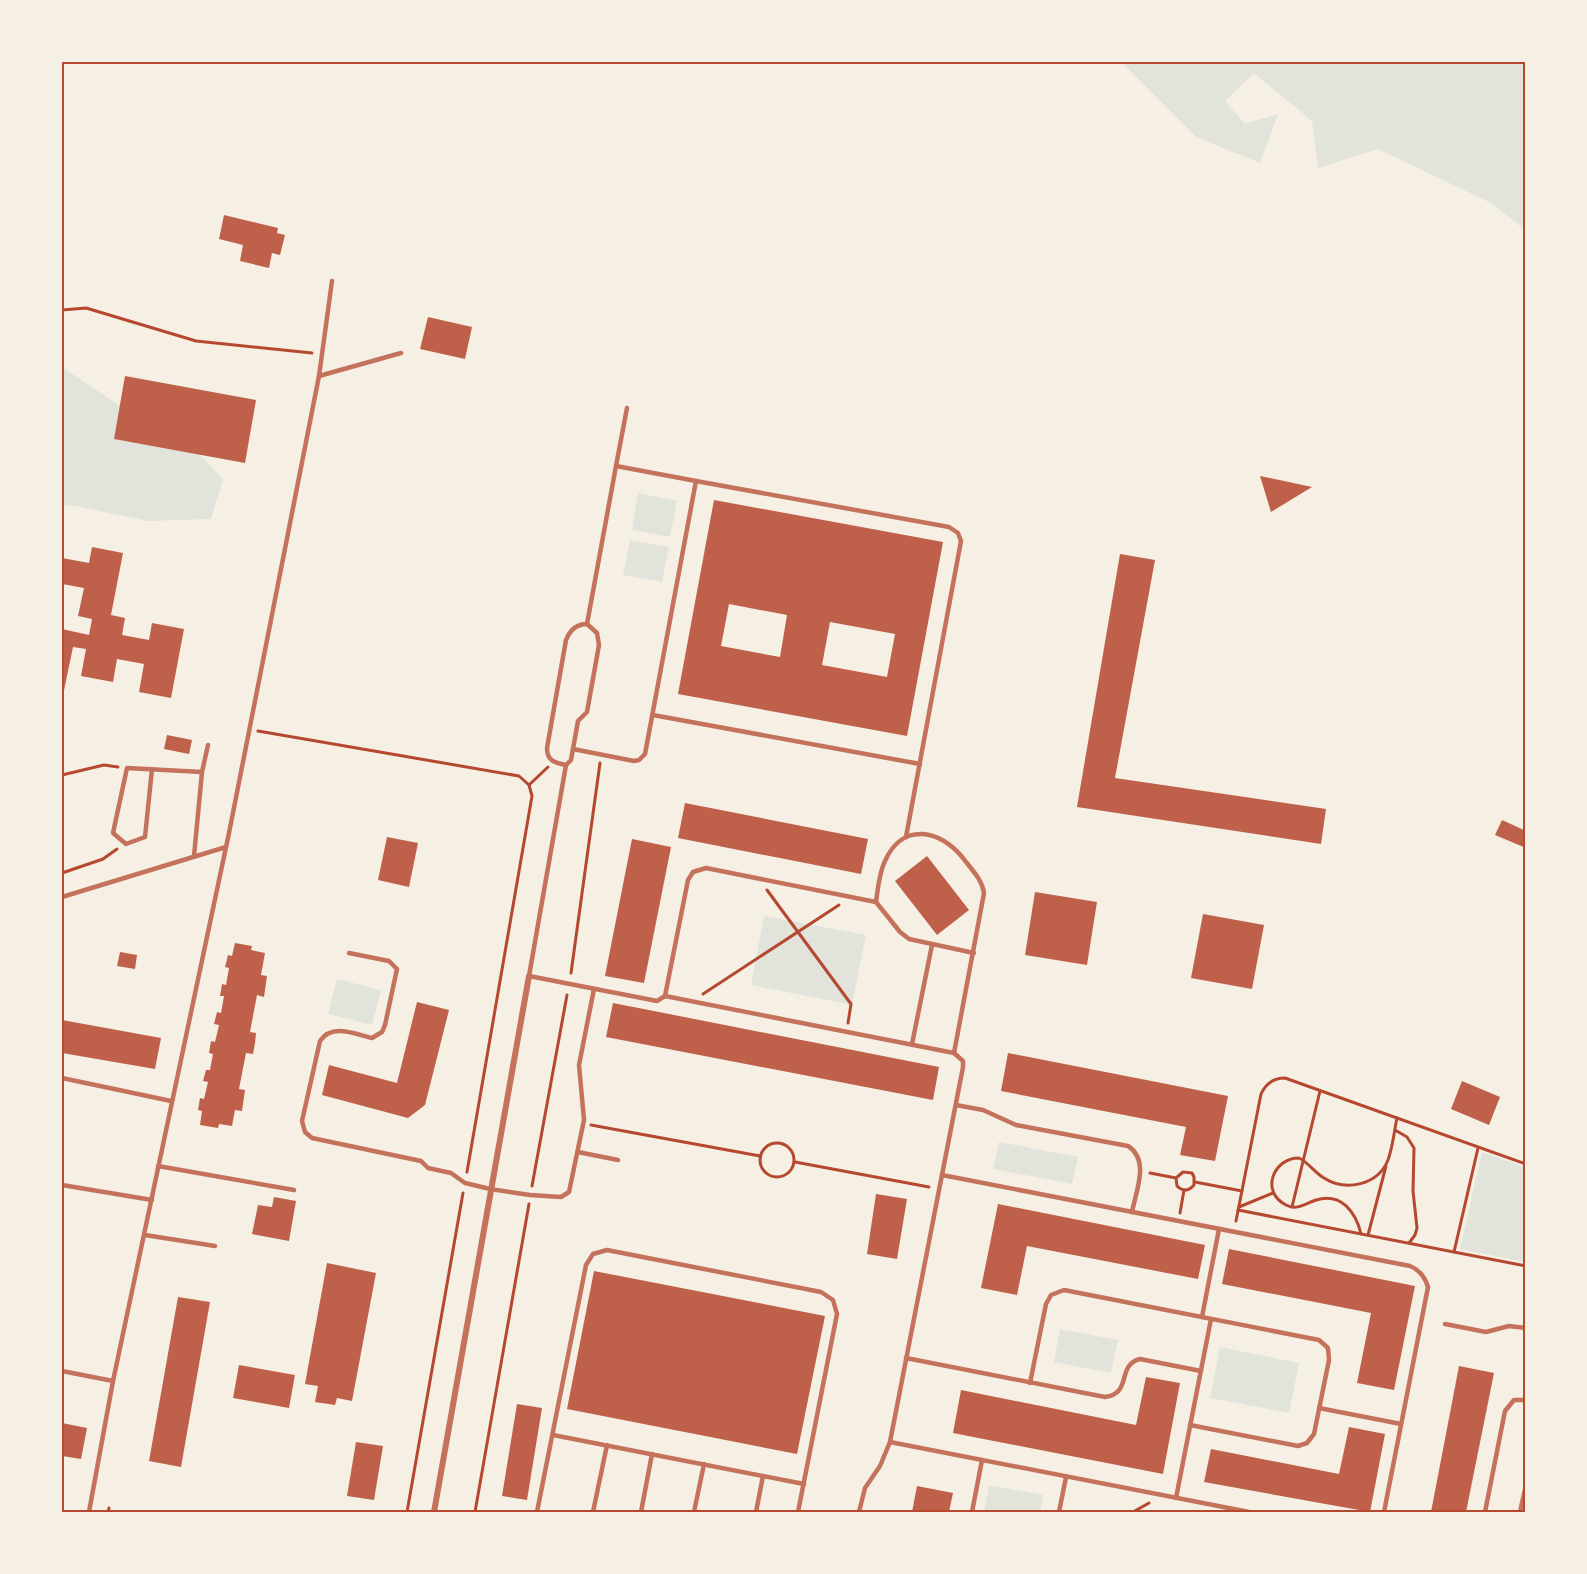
<svg xmlns="http://www.w3.org/2000/svg" width="1587" height="1574" font-family="Barlow,sans-serif">
<style>
.green{fill:#e2e4dc}
.building{fill:#bf614a;fill-rule:evenodd}
.lines{fill:none;stroke-linecap:round;stroke-linejoin:round}
.path{stroke:#b5482f;stroke-width:3}
.service{stroke:#c5725c;stroke-width:4.5}
.minor{stroke:#c5725c;stroke-width:6}
.neatline{fill:none;stroke:#b5482f;stroke-width:2}
</style>
<rect width="100%" height="100%" fill="#f6efe4"/>
<g class="green">
<polygon points="1121,62 1525,62 1525,230 1491,203 1378,149 1318,168 1312,121 1254,73 1225,101 1245,124 1278,114 1260,163 1196,137"/>
<polygon points="62,367 132,414 189,444 223,479 211,519 148,521 76,506 62,505"/>
<polygon points="638,493 677,501 670,537 632,530"/>
<polygon points="630,540 669,547 662,582 623,575"/>
<polygon points="764,916 866,935 852,1005 751,985"/>
<polygon points="337,979 381,990 372,1025 328,1014"/>
<polygon points="999,1142 1078,1157 1072,1184 993,1169"/>
<polygon points="1482,1152 1525,1167 1525,1262 1460,1249"/>
<polygon points="1060,1329 1118,1340 1111,1373 1054,1362"/>
<polygon points="1220,1347 1299,1363 1289,1413 1210,1398"/>
<polygon points="989,1485 1043,1495 1040,1512 984,1512"/>
</g>
<g class="building">
<polygon points="224,215 278,228 277,233 285,235 280,255 272,253 269,268 240,261 243,245 219,239"/>
<polygon points="428,317 472,327 465,359 420,349"/>
<polygon points="125,376 256,400 245,463 114,439"/>
<polygon points="1260,476 1312,487 1271,512"/>
<path d="M 714,500 L 943,542 L 907,736 L 678,694 ZM 729,604 L 787,615 L 780,657 L 721,646 ZM 830,622 L 895,634 L 887,677 L 822,665 Z"/>
<polygon points="92,547 123,553 111,615 125,618 122,635 149,640 152,623 184,629 171,698 139,692 144,664 117,659 113,682 81,676 86,649 73,647 62,700 62,629 89,635 92,619 78,616 84,588 62,584 62,558 89,563"/>
<polygon points="1120,554 1155,560 1115,778 1326,809 1321,844 1077,807"/>
<polygon points="167,735 192,740 189,754 164,749"/>
<polygon points="685,803 868,839 861,874 678,838"/>
<polygon points="1502,820 1526,831 1526,848 1495,835"/>
<polygon points="387,837 418,843 409,887 378,880"/>
<polygon points="632,839 671,847 644,983 605,976"/>
<polygon points="927,856 969,910 937,935 895,881"/>
<polygon points="1035,892 1097,902 1087,965 1025,955"/>
<polygon points="1203,914 1264,925 1252,989 1191,978"/>
<polygon points="235,943 252,946 251,950 265,953 261,975 267,976 264,997 257,995 250,1032 256,1033 255,1043 253,1054 246,1053 239,1089 245,1090 242,1111 235,1110 232,1126 219,1124 218,1128 200,1125 202,1111 198,1110 200,1098 204,1099 208,1082 203,1081 206,1070 210,1070 213,1054 209,1053 211,1041 215,1042 219,1025 214,1024 217,1012 221,1013 224,996 220,996 222,984 226,985 229,968 225,967 228,955 232,956"/>
<polygon points="120,952 137,955 135,969 117,966"/>
<polygon points="417,1002 449,1010 425,1105 408,1118 322,1095 329,1065 397,1083"/>
<polygon points="613,1003 939,1067 933,1100 606,1037"/>
<polygon points="62,1020 161,1038 155,1069 62,1053"/>
<polygon points="1008,1053 1228,1096 1215,1161 1180,1155 1186,1127 1001,1091"/>
<polygon points="1462,1081 1500,1097 1489,1125 1451,1109"/>
<polygon points="876,1194 907,1199 897,1259 867,1254"/>
<polygon points="274,1197 296,1201 289,1241 252,1234 258,1205 272,1207"/>
<polygon points="998,1204 1205,1245 1198,1279 1027,1246 1017,1295 981,1288"/>
<polygon points="1229,1249 1415,1286 1394,1390 1357,1383 1371,1313 1222,1284"/>
<polygon points="327,1263 376,1273 352,1401 337,1398 335,1405 315,1402 318,1386 305,1384"/>
<polygon points="594,1271 825,1316 797,1454 567,1409"/>
<polygon points="178,1297 210,1302 181,1467 149,1461"/>
<polygon points="239,1365 295,1375 289,1408 233,1398"/>
<polygon points="1459,1366 1494,1373 1466,1512 1431,1512"/>
<polygon points="1146,1377 1180,1383 1163,1474 953,1433 961,1390 1136,1425"/>
<polygon points="517,1404 542,1408 527,1500 502,1496"/>
<polygon points="62,1423 87,1428 81,1459 62,1456"/>
<polygon points="1349,1427 1385,1434 1370,1512 1204,1482 1211,1449 1339,1474"/>
<polygon points="356,1442 383,1446 374,1500 347,1496"/>
<polygon points="917,1486 953,1493 949,1512 912,1512"/>
</g>
<g class="lines">
<g class="path">
<polyline points="62,310 86,308 196,341 312,353"/>
<polyline points="258,731 519,776 529,785 532,796 467,1172"/>
<polyline points="62,775 104,765 118,767"/>
<polyline points="529,785 548,767"/>
<polyline points="62,873 103,859 117,849"/>
<polyline points="767,890 851,1004 848,1023"/>
<polyline points="571,973 600,763"/>
<polyline points="703,994 839,905"/>
<polyline points="591,1125 760,1156"/>
<polyline points="1395,1130 1407,1137 1414,1148 1413,1191 1417,1228 1415,1235 1409,1243"/>
<circle cx="777" cy="1160" r="17"/>
<polyline points="795,1162 929,1187"/>
<path d="M 1150,1173 L 1176,1178 L 1177,1186 C 1183,1192 1189,1191 1194,1185 L 1194,1177 L 1192,1173 L 1183,1172 L 1176,1178"/>
<polyline points="1195,1182 1242,1191"/>
<polyline points="532,1186 567,995"/>
<polyline points="1239,1207 1273,1193"/>
<polyline points="1292,1207 1320,1091"/>
<polyline points="1238,1210 1526,1266"/>
<polyline points="1180,1213 1184,1190"/>
<path d="M 1236,1221 L 1261,1094 C 1266,1083 1274,1078 1285,1078 L 1526,1164"/>
<path d="M 1361,1234 C 1356,1213 1342,1192 1316,1200 C 1306,1203 1297,1211 1286,1205 C 1260,1192 1273,1158 1299,1158 C 1309,1163 1315,1173 1324,1178 C 1346,1192 1378,1185 1388,1160 C 1393,1146 1394,1132 1397,1118"/>
<polyline points="1368,1235 1386,1166"/>
<polyline points="1454,1252 1478,1148"/>
<polyline points="108,1512 109,1508"/>
<polyline points="407,1512 463,1193"/>
<polyline points="475,1512 529,1204"/>
<polyline points="1133,1512 1149,1503"/>
</g>
<g class="service">
<polyline points="319,376 332,281"/>
<polyline points="616,466 627,408"/>
<polyline points="696,481 949,527 958,533 961,541 906,837"/>
<polyline points="653,715 920,764"/>
<polyline points="573,749 634,761 639,760 645,754 696,481 616,466 587,624"/>
<path d="M 566,765 C 555,763 547,761 547,748 L 566,640 C 570,630 576,624 587,624 L 597,633 L 599,645 L 587,712 L 578,721 L 571,760 L 566,765 L 529,976 L 657,1001 L 665,996 L 954,1053 L 963,1061 L 963,1067 L 890,1442 L 880,1466 L 865,1488 L 859,1512"/>
<polyline points="152,769 145,837 126,844 113,833 127,768 202,772 194,856"/>
<polyline points="202,772 208,745"/>
<polyline points="62,897 226,847"/>
<polyline points="876,902 900,932 909,939 974,953"/>
<path d="M 349,953 L 389,961 L 397,969 L 385,1025 L 382,1032 L 372,1038 C 355,1034 332,1023 320,1041 L 302,1121 L 305,1132 L 312,1138 L 421,1161 L 428,1168 L 451,1173 L 465,1183 L 490,1189 L 530,1195 L 561,1197 L 569,1192 L 584,1120 L 579,1065 L 594,989"/>
<path d="M 665,996 L 688,880 L 693,872 L 706,868 L 876,902 C 878,888 879,873 885,861 C 902,822 940,829 963,858 C 971,869 982,879 984,893 L 954,1053"/>
<polyline points="912,1044 932,945"/>
<polyline points="62,1078 171,1101"/>
<path d="M 956,1105 L 983,1110 L 1016,1125 L 1128,1146 C 1150,1160 1136,1191 1132,1212"/>
<polyline points="578,1152 618,1160"/>
<polyline points="158,1166 294,1190"/>
<path d="M 942,1175 L 1410,1266 C 1420,1270 1425,1277 1428,1287 L 1384,1512"/>
<polyline points="62,1185 152,1200"/>
<polyline points="145,1235 215,1246"/>
<polyline points="1202,1317 1219,1229"/>
<polyline points="1445,1324 1486,1332 1509,1326 1526,1328"/>
<path d="M 906,1358 L 1105,1397 C 1133,1393 1116,1365 1140,1359 L 1201,1371"/>
<polyline points="62,1371 113,1381"/>
<polyline points="1030,1383 1046,1304 1051,1295 1064,1290 1319,1340 1328,1348 1329,1360 1314,1434 1307,1443 1298,1446 1190,1425"/>
<polyline points="1319,1408 1401,1424"/>
<polyline points="553,1435 804,1484"/>
<polyline points="890,1442 1249,1512"/>
<polyline points="1176,1498 1211,1319"/>
<polyline points="89,1512 113,1381 229,833 319,376 401,353"/>
<polyline points="537,1512 586,1265 593,1254 607,1250 821,1292 833,1300 837,1314 798,1512"/>
<polyline points="593,1512 607,1445"/>
<polyline points="641,1512 652,1454"/>
<polyline points="694,1512 704,1464"/>
<polyline points="756,1512 763,1476"/>
<polyline points="972,1512 982,1460"/>
<polyline points="1059,1512 1066,1477"/>
<polyline points="1485,1512 1505,1411 1514,1400 1526,1400"/>
<polyline points="1520,1512 1526,1485"/>
</g>
<polyline class="minor" points="434,1512 529,976"/>
</g>
<rect width="1587" height="1574" fill="none" stroke="#f6efe4" stroke-width="126"/>
<rect x="63" y="63" width="1461" height="1448" class="neatline"/>
</svg>
